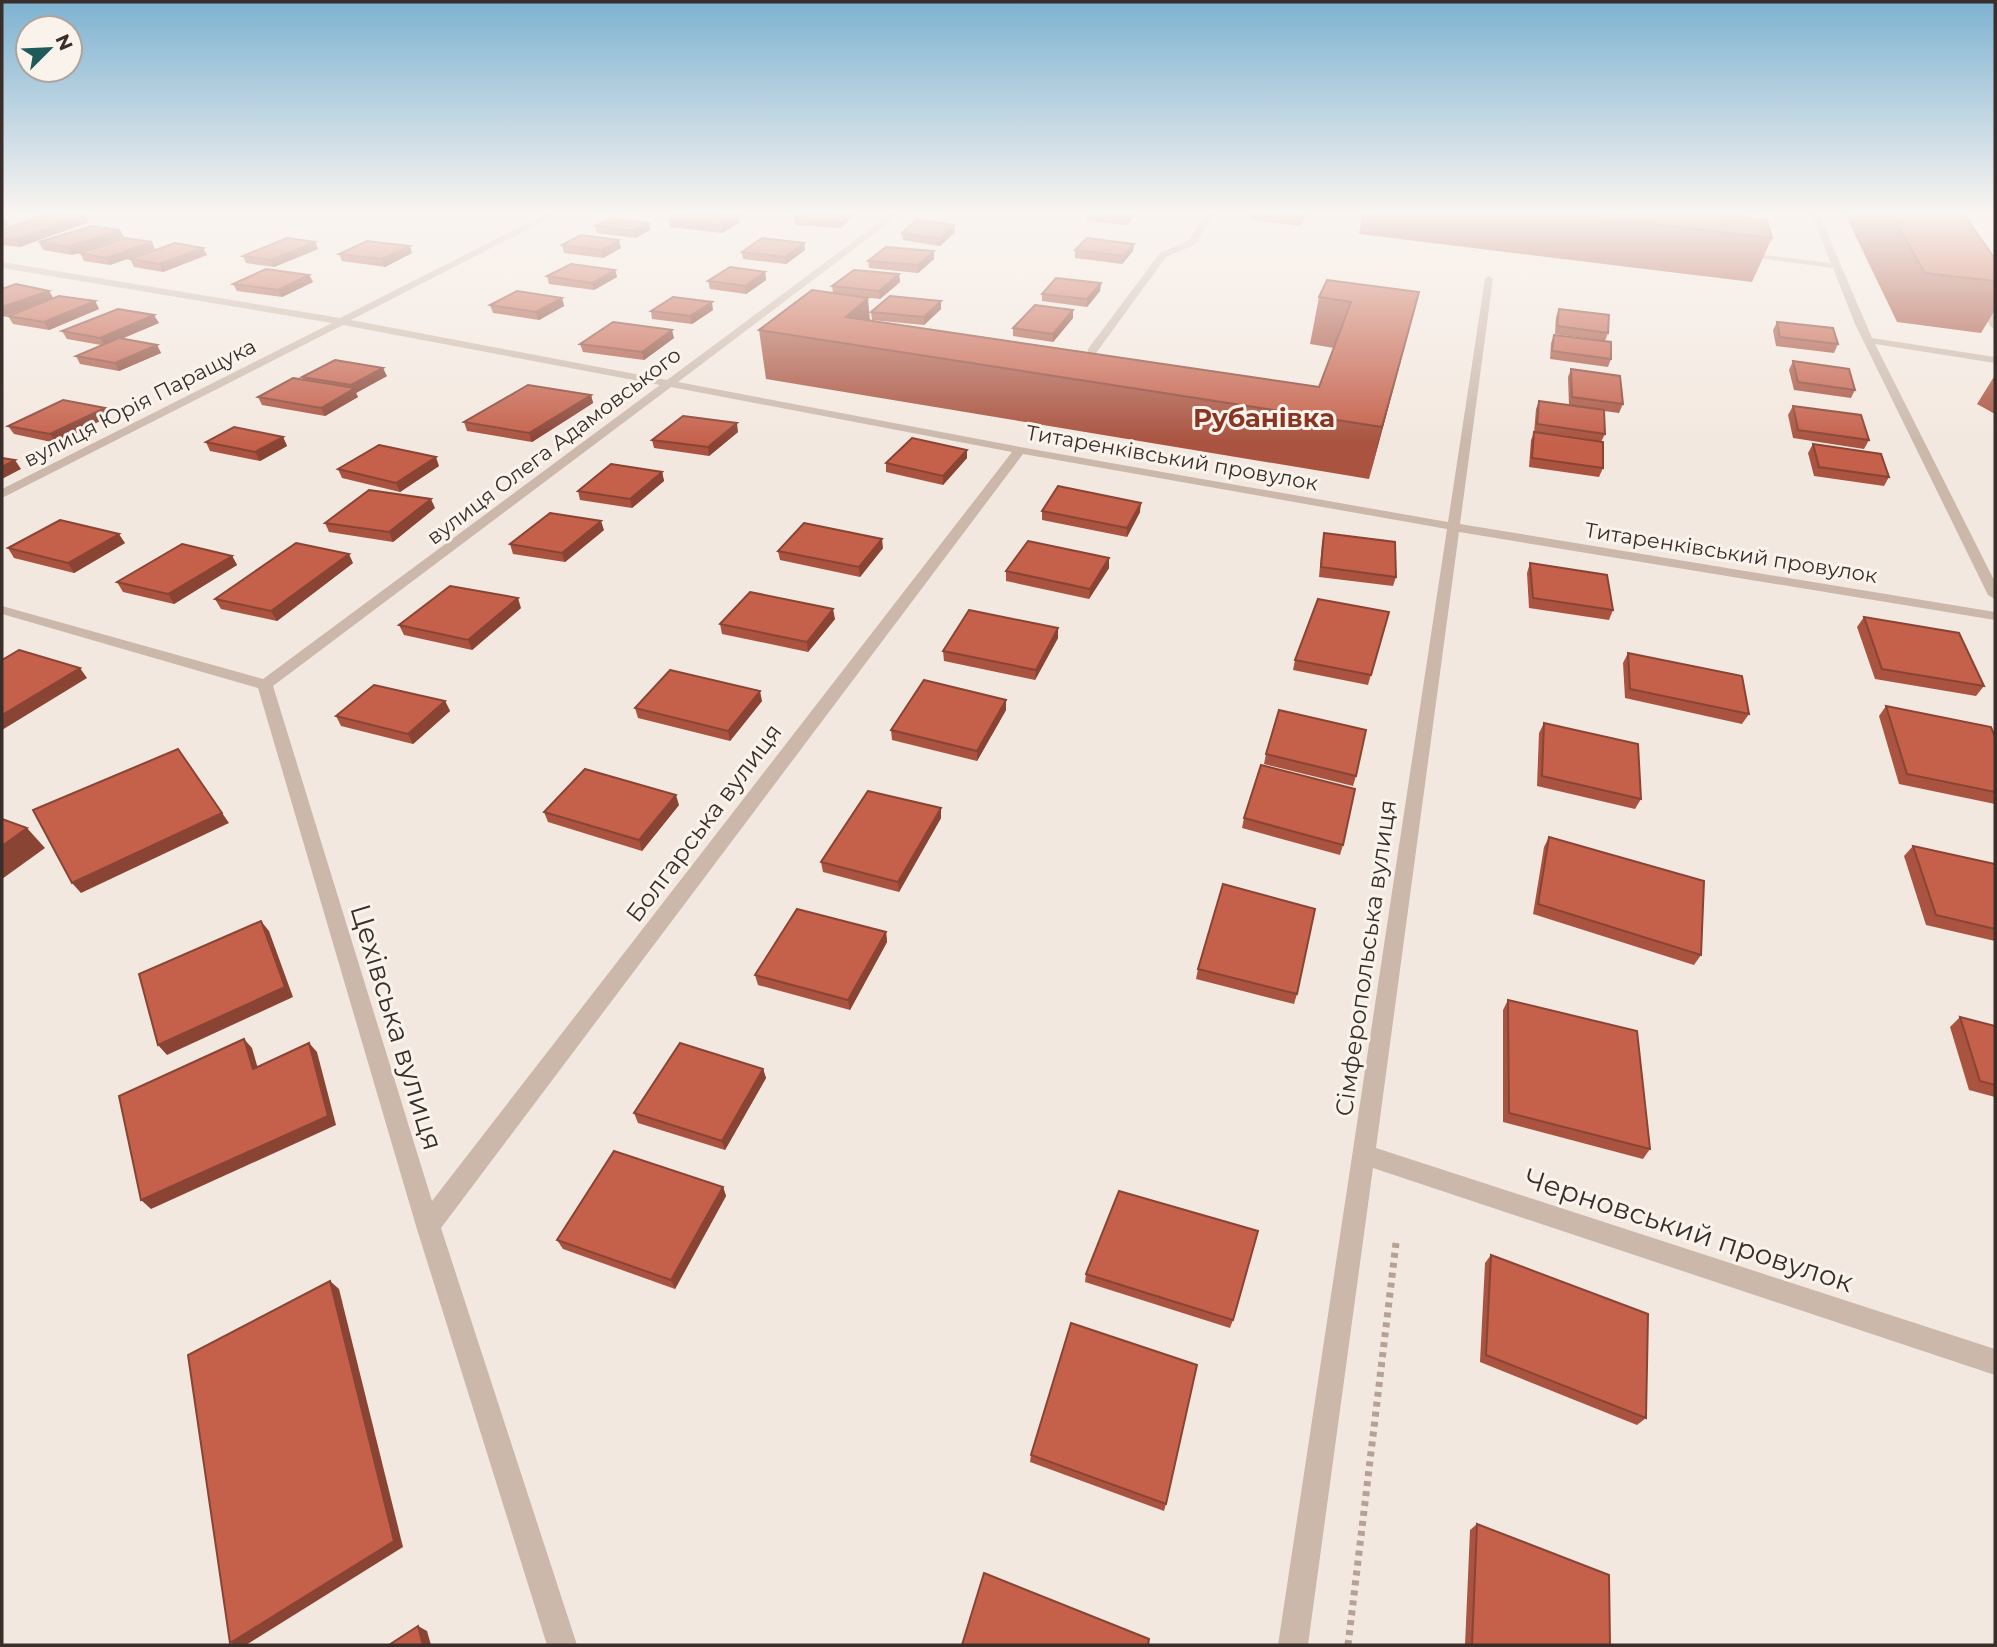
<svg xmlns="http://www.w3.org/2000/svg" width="1997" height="1647" font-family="Montserrat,sans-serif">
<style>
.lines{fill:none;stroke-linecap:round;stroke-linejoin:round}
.path{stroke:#b7a195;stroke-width:7;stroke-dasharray:5 5;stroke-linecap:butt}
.minor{fill:#cbb8ab;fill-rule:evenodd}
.wall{fill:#a95340}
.shaded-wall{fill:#8a4434}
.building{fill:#c5614b;stroke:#8a4434;stroke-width:2}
.labels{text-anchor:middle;stroke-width:6;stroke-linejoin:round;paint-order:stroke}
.far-street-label{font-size:21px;fill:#392e2a;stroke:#faf3ec}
.street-label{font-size:24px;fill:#392e2a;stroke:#faf3ec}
.far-district-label{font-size:26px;font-weight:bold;fill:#883523;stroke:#faf3ec}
.near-street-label{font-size:28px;fill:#392e2a;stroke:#faf3ec}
</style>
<rect width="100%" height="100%" fill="#f3e8df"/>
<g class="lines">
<polyline class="path" points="1348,1645 1396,1243"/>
<g class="minor">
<path d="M 550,212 L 561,212 L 351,320 L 667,380 L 893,212 L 903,212 L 678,382 L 1020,447 L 1448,522 L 1485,279 L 1489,276 L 1493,279 L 1460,524 L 1995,612 L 1995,620 L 1459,532 L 1376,1148 L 1995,1349 L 1995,1375 L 1373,1168 L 1308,1645 L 1278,1645 L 1447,529 L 1023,454 L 441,1228 L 577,1645 L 547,1645 L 416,1226 L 258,688 L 2,614 L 2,606 L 263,679 L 660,385 L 343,325 L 2,498 L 2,489 L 332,323 L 2,268 L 2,262 L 340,318 ZM 671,387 L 1012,452 L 432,1201 L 273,686 Z"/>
<polygon points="1208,212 1216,212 1194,245 1166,257 1096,353 1088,353 1088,349 1160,253 1188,241"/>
<polygon points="1810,212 1818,212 1872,338 1995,357 1995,363 1875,344 1995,582 1995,599 1988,595 1855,324 1833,268 1736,255 1740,252 1831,263"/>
<path d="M 1981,295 C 1992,301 1995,317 1995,329 L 1990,326 L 1976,298 Z"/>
</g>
</g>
<g class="wall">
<polygon points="800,212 852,212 852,216 841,228 795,225 794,218"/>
<polygon points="1137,212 1127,225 1086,221 1087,213"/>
<polygon points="1253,212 1307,212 1300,226 1252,220"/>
<polygon points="1363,212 1741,212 1739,217 1772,238 1752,282 1359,234"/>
<polygon points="1844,212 1962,212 1995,259 1995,310 1981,333 1897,322"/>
<polygon points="669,220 740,222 722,233 670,227"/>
<polygon points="89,222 20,247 2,245 2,230"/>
<polygon points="649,223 650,230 635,238 597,233 595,226"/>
<polygon points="120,230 124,237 72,255 43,250 39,242"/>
<polygon points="955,232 940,246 903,240 902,233"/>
<polygon points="315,242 318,249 274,267 246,263 243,256"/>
<polygon points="804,243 805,250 786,264 743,259 742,252"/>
<polygon points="1134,244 1133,251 1122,264 1075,258 1075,250"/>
<polygon points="562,245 621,248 603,258 564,253"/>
<polygon points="155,249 110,265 84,261 80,253"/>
<polygon points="412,253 385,267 342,261 339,254"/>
<polygon points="207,255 163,272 134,267 130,259"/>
<polygon points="934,259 918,273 869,268 868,261"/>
<polygon points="615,270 617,277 594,290 549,284 547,276"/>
<polygon points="765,272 766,280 746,294 710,289 708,281"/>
<polygon points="899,274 900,282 880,299 854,296 870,320 1319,387 1334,348 1310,344 1319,297 1419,292 1369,479 766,379 759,330 833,293 832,286"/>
<polygon points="309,275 313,282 282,297 237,291 233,284"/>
<polygon points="1101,283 1100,291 1087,307 1042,301 1042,294"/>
<polygon points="2,285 5,288 49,291 53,298 95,301 99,309 49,330 13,324 8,316 49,300 2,317"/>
<polygon points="562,298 564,306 539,320 493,313 490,305"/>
<polygon points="941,301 941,309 924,325 872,320 871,312"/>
<polygon points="1559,309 1608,333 1605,341 1555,334 1556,317"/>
<polygon points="713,310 692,324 652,319 651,311"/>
<polygon points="1073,310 1073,318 1053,342 1013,336 1013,328"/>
<polygon points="1777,322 1838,344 1834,353 1776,346 1773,330"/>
<polygon points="159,323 122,338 157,345 161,353 119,371 80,364 76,356 101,345 67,339 62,331"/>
<polygon points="1554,335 1611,359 1608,367 1550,359 1551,343"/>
<polygon points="674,338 644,360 583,352 580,344"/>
<polygon points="1793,361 1855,390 1851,398 1794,390 1789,370"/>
<polygon points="1571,369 1623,404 1619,413 1604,411 1605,434 1601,442 1603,468 1599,477 1529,467 1531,440 1534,433 1536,409 1539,401 1569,405 1568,377"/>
<polygon points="1995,375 1995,414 1977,404"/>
<polygon points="387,376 356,393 358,397 325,416 262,405 258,397 303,380 302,377"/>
<polygon points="591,395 593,403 532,442 467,431 464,422"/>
<polygon points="1793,406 1869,440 1864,449 1793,438 1788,415"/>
<polygon points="110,416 56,443 14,434 8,426"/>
<polygon points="738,432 709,456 654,448 652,440"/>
<polygon points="283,437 287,446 260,461 210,451 206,442"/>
<polygon points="1813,444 1889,477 1884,486 1814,476 1808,453"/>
<polygon points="967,450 967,458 943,485 886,472 886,463"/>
<polygon points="439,466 400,492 342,478 338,469"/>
<polygon points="662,472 664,481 632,508 580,500 578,491"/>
<polygon points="435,508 393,542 329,532 325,523"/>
<polygon points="1042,511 1140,512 1127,537 1042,520"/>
<polygon points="604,530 565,562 513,554 510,544"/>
<polygon points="1324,533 1396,577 1393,586 1319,577 1322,543"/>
<polygon points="125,543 74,573 14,558 8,548"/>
<polygon points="883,548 860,577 780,560 778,551"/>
<polygon points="232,556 237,565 174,604 123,592 117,582"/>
<polygon points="1109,558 1109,568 1089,599 1006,581 1006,571"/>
<polygon points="353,563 277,621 221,609 215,599"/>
<polygon points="1530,563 1613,610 1609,620 1529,608 1527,573"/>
<polygon points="521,608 472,650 404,635 399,625"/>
<polygon points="1389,612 1368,685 1293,670 1295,660"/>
<polygon points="1864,617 1984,686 1976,696 1875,679 1857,627"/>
<polygon points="835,619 808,652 722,634 720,624"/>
<polygon points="1058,628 1058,638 1035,680 944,661 943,651"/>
<polygon points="1628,653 1749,714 1742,724 1625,698 1623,663"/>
<polygon points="1006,700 1006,710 977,761 892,740 891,730"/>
<polygon points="445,701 450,711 413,744 341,726 336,716"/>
<polygon points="762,701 730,741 638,718 635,708"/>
<polygon points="1886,706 1995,737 1995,804 1899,784 1879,716"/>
<polygon points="1544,723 1641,799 1635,809 1537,786 1539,733"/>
<polygon points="1266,754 1356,776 1353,786 1264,764"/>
<polygon points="679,805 642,851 548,822 544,812"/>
<polygon points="941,808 941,818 899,892 823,872 821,862"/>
<polygon points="1244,818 1343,845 1340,855 1242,828"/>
<polygon points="1549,837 1701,955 1694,965 1533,914 1544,847"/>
<polygon points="1913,846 1995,864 1995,941 1926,925 1904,856"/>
<polygon points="886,932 887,942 850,1010 758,985 755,975"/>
<polygon points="1198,969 1297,994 1294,1004 1196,979"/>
<polygon points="1508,1000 1650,1149 1643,1159 1503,1122 1503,1010"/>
<polygon points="1960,1017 1995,1026 1995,1097 1969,1090 1950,1027"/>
<polygon points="763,1069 766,1078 725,1150 638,1123 634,1113"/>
<polygon points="723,1187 726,1196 675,1289 563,1249 557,1240"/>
<polygon points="1491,1255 1646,1418 1637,1425 1480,1362 1485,1263"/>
<polygon points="1086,1274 1233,1320 1230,1328 1085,1282"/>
<polygon points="1031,1455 1166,1504 1164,1511 1030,1462"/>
<polygon points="1477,1524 1610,1645 1465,1645 1470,1530"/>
</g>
<g class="shaded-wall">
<polygon points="848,212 852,212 852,216 841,228 840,221"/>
<polygon points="1132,212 1137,212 1127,225 1128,218"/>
<polygon points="1303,212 1307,212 1300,226"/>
<polygon points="86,215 89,222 20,247 15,240"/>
<polygon points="739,215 740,222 722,233 721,226"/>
<polygon points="5,218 9,225 2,228 2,219"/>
<polygon points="649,223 650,230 635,238 634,231"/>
<polygon points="954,225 955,232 940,246 940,239"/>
<polygon points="120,230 124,237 72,255 67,247"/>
<polygon points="619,240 621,248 603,258 601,250"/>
<polygon points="152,242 155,249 110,265 106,258"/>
<polygon points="315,242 318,249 274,267 271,260"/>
<polygon points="804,243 805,250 786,264 785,257"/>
<polygon points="1134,244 1133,251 1122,264 1123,256"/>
<polygon points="410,246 412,253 385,267 382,259"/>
<polygon points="203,248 207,255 163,272 159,264"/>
<polygon points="934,251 934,259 918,273 918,265"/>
<polygon points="615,270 617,277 594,290 592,283"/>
<polygon points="765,272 766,280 746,294 745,286"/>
<polygon points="899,274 900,282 880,299 879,291"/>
<polygon points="309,275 313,282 282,297 278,290"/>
<polygon points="1101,283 1100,291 1087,307 1087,299"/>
<polygon points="49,291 53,298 2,317 2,307"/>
<polygon points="1419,292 1407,338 1369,479 1382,427"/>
<polygon points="562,298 564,306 539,320 536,312"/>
<polygon points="868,298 872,345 846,317"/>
<polygon points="95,301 99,309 49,330 44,322"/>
<polygon points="941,301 941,309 924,325 924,317"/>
<polygon points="712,302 713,310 692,324 690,316"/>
<polygon points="1073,310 1073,318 1053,342 1053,334"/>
<polygon points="154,315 159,323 105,346 100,338"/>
<polygon points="672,330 674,338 644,360 642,352"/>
<polygon points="157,345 161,353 119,371 115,363"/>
<polygon points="383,368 387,376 356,393 358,397 325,416 321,408 352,389 351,385"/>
<polygon points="591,395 593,403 532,442 529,433"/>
<polygon points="105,408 110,416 56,443 50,434"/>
<polygon points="737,423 738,432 709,456 708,447"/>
<polygon points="283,437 287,446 260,461 255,452"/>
<polygon points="967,450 967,458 943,485 943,476"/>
<polygon points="436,457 439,466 400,492 396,483"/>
<polygon points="15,460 21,469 2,479 2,467"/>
<polygon points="662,472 664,481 632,508 630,499"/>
<polygon points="431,499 435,508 393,542 389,532"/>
<polygon points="1141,503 1140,512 1127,537 1127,528"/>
<polygon points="601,521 604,530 565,562 562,553"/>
<polygon points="119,534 125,543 74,573 68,563"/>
<polygon points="882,539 883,548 860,577 859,567"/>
<polygon points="349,554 353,563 277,621 271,611"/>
<polygon points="232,556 237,565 174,604 168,594"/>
<polygon points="1109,558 1109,568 1089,599 1090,589"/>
<polygon points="518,598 521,608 472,650 468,640"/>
<polygon points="833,609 835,619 808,652 807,642"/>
<polygon points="1058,628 1058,638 1035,680 1036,670"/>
<polygon points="80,668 87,678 2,730 2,715"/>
<polygon points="760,691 762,701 730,741 728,731"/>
<polygon points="1006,700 1006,710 977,761 977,751"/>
<polygon points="445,701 450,711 413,744 408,734"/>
<polygon points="178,749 229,823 81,893 72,883"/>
<polygon points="676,795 679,805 642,851 639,840"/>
<polygon points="941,808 941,818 899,892 898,882"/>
<polygon points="27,828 45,848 2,879 2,846"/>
<polygon points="261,921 269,931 293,997 167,1055 158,1045"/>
<polygon points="886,932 887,942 850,1010 848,1000"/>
<polygon points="244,1039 252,1048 261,1079 253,1069"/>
<polygon points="309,1043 317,1052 336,1125 151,1209 141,1200"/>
<polygon points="763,1069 766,1078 725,1150 722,1141"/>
<polygon points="723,1187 726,1196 675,1289 671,1280"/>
<polygon points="330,1281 339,1289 403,1547 246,1645 236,1645 230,1643"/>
<polygon points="418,1626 427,1631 431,1645 423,1645"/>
</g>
<g class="building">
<polygon points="52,212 63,212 86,215 15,240 2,238 2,230"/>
<polygon points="682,212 717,212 739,215 721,226 669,220"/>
<polygon points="800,212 848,212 840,221 794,218"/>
<polygon points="1087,212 1132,212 1128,218 1087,213"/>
<polygon points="1544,212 1696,212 1767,220 1772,238"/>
<polygon points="1890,212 1962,212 1995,259 1995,281 1925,273"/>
<polygon points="611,218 649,223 634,231 595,226"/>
<polygon points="917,219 954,225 940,239 902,233"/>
<polygon points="92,226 120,230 67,247 39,242"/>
<polygon points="581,235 619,240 601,250 562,245"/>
<polygon points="125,238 152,242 106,258 80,253"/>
<polygon points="287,238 315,242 271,260 243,256"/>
<polygon points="762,238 804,243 785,257 742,252"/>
<polygon points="1087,238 1134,244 1123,256 1075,250"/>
<polygon points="367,241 410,246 382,259 339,254"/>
<polygon points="175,243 203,248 159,264 130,259"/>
<polygon points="886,247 934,251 918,265 868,261"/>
<polygon points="571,264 615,270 592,283 547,276"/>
<polygon points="730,267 765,272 745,286 708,281"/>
<polygon points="266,269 309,275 278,290 233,284"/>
<polygon points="854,270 899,274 879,291 832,286"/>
<polygon points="1056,278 1101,283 1087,299 1042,294"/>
<polygon points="1327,280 1419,292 1382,427 759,330 812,290 868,298 846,317 1319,387 1351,302 1319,297"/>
<polygon points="16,284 49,291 2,307 2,289"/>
<polygon points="517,291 562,298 536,312 490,305"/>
<polygon points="59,296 95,301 44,322 8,316"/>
<polygon points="890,296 941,301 924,317 871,312"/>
<polygon points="673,297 712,302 690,316 651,311"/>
<polygon points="1035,305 1073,310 1053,334 1013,328"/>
<polygon points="118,309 154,315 100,338 62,331"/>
<polygon points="1559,309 1609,315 1608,333 1557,326"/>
<polygon points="613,322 672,330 642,352 580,344"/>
<polygon points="1777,322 1833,328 1838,344 1780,337"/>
<polygon points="1554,335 1611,342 1611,359 1552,351"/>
<polygon points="119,338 157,345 115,363 76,356"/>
<polygon points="335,360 383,368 351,385 302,377"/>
<polygon points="1793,361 1849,369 1855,390 1798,382"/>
<polygon points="1571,369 1620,376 1623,404 1572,397"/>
<polygon points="293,378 355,388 321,408 258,397"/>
<polygon points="528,385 591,395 529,433 464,422"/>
<polygon points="63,400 105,408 50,434 8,426"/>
<polygon points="1539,401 1604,410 1605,434 1537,424"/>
<polygon points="1793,406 1861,415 1869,440 1798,430"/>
<polygon points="683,416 737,423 708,447 652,440"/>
<polygon points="234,427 283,437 255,452 206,442"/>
<polygon points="1534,432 1603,442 1603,468 1532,458"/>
<polygon points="912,438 967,450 943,476 886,463"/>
<polygon points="1813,444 1881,454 1889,477 1819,467"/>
<polygon points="379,445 436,457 396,483 338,469"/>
<polygon points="2,458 15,460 2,467"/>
<polygon points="611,464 662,472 630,499 578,491"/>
<polygon points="1058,486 1141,503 1127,528 1042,511"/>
<polygon points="369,490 431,499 389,532 325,523"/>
<polygon points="550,513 601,521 562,553 510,544"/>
<polygon points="60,520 119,534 68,563 8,548"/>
<polygon points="804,523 882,539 859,567 778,551"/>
<polygon points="1324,533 1395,542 1396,577 1321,567"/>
<polygon points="1028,541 1109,558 1090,589 1006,571"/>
<polygon points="296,543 349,554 271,611 215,599"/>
<polygon points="182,544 232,556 168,594 117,582"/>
<polygon points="1530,563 1607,575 1613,610 1533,598"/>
<polygon points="450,586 518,598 468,640 399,625"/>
<polygon points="750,592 833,609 807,642 720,624"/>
<polygon points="1318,599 1389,612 1371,675 1295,660"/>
<polygon points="969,610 1058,628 1036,670 943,651"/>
<polygon points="1864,617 1959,633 1984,686 1882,669"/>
<polygon points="19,650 80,668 2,715 2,660"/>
<polygon points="1628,653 1742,676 1749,714 1630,689"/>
<polygon points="670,670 760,691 728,731 635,708"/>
<polygon points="924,680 1006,700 977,751 891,730"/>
<polygon points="374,685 445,701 408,734 336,716"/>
<polygon points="1886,706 1991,727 1995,737 1995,792 1907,774"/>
<polygon points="1279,710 1366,730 1356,776 1266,754"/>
<polygon points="1544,723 1638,744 1641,799 1542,776"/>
<polygon points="178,749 222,813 72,883 33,810"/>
<polygon points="1261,765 1355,789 1343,845 1244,818"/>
<polygon points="585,769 676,795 639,840 544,812"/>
<polygon points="868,791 941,808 898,882 821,862"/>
<polygon points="2,819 27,828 2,846"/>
<polygon points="1549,837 1704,881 1701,955 1538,904"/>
<polygon points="1913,846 1995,864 1995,929 1936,915"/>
<polygon points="1223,884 1315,909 1297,994 1198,969"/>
<polygon points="797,909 886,932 848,1000 755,975"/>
<polygon points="261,921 285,987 158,1045 139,974"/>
<polygon points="1508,1000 1637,1031 1650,1149 1509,1113"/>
<polygon points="1960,1017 1995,1026 1995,1085 1980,1081"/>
<polygon points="244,1039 253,1069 309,1043 328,1116 141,1200 119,1096"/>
<polygon points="680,1043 763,1069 722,1141 634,1113"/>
<polygon points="614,1151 723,1187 671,1280 557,1240"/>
<polygon points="1119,1191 1258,1231 1233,1320 1086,1274"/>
<polygon points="1491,1255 1648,1314 1646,1418 1486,1355"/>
<polygon points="330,1281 394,1541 230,1643 188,1355"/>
<polygon points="1071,1323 1197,1365 1166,1504 1031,1455"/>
<polygon points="1477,1524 1609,1575 1610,1645 1472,1645"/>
<polygon points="984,1573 1149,1639 1148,1645 962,1645"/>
<polygon points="418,1626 423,1645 389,1645"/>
</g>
<linearGradient id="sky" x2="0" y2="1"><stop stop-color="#7db2d1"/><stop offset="0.48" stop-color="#faf5f1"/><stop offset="1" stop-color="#faf5f1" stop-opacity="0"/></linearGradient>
<rect width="1997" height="443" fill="url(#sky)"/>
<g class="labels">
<g class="far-street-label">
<text transform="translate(140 403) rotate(-27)" y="7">вулиця Юрія Паращука</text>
<text transform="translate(554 446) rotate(-37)" y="7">вулиця Олега Адамовського</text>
<text transform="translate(1172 458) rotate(10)" y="7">Титаренківський провулок</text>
<text transform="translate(1731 553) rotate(9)" y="7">Титаренківський провулок</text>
</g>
<g class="street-label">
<text transform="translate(704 823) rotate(-53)" y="8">Болгарська вулиця</text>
<text transform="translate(1366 958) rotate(-82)" y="8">Сімферопольська вулиця</text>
</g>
<g class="far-district-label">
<text x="1264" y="427">Рубанівка</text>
</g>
<g class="near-street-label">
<text transform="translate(397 1027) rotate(73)" y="10">Цехівська вулиця</text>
<text transform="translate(1689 1230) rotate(18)" y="10">Черновський провулок</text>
</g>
</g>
<rect width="1997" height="1647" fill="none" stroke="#392e2a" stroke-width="7"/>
<g transform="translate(49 49) rotate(66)"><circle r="33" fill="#faf3ec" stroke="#ada49e" stroke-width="2"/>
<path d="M0-5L12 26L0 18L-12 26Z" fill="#1f5a5b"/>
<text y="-10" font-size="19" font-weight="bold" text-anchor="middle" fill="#392e2a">N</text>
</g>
</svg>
